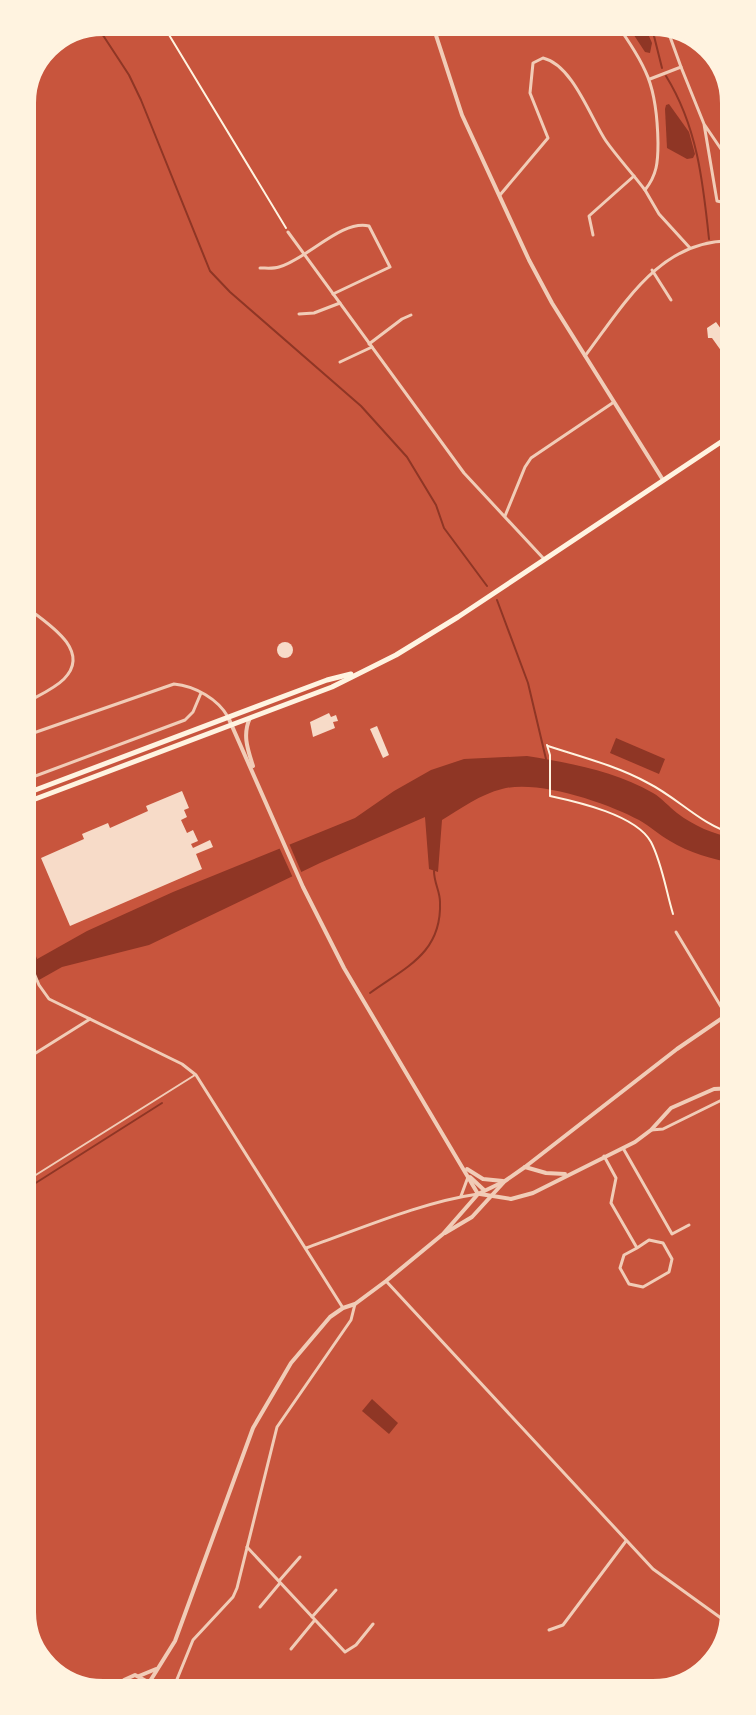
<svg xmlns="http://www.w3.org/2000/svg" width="756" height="1715" font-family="Signika,sans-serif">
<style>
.water{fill:#8f3625}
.pier{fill:#c8553d}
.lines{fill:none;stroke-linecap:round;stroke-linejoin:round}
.stream{stroke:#8f3625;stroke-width:2}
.building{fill:#f7dbc8}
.path{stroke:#fff3e0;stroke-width:2}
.service{stroke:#f1ccb7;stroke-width:2}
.minor{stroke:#f1ccb7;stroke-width:3}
.tertiary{stroke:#f1ccb7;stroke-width:4}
.primary{stroke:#fff3e0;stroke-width:5}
.rim{fill:none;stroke:#fff3e0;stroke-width:4}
</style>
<rect width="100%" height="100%" fill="#c8553d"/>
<g class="water">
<polygon points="624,20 642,20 652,43 650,53 645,52"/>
<polygon points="669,104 689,132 695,154 693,158 687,159 667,148 665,109 666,105"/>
<polygon points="616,738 665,759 659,774 610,753"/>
<path d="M 527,756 C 570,763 615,771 653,793 C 662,798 669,807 677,813 C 694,826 713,834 734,838 L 734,863 C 713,860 688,852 670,841 C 659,835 650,826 639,820 C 608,803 537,779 502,789 C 481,794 460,809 442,820 L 438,872 L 429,869 L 425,817 L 320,863 L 149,945 L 62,967 L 23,989 L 23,967 L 87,931 L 173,892 L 355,818 L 394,791 L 431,770 L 464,759 Z"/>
<polygon points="372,1399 398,1423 389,1434 362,1411"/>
</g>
<polygon class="pier" points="288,841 303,876 294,880 278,845"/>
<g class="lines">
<g class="stream">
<polyline points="650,20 662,68"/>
<polyline points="95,23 129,75 141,100 210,271 230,292 361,406 407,457 436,505 444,528 487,586"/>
<path d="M 666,76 C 697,126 703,181 709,239"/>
<polyline points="497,600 528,683 546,759"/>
<polyline points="23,927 36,959"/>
<path d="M 370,993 C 406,967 442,953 440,902 C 440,891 434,883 434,871"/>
<polyline points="23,1191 162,1103"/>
</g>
</g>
<g class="building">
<polygon points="21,319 30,328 24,334 21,331"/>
<polygon points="716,322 732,344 732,366 712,338 708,338 707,328"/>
<circle cx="285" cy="650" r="8"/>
<polygon points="329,713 331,717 336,715 338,721 333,722 335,728 313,737 310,722"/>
<polygon points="377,726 389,755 383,758 370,729"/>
<polygon points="182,791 189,808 184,810 187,817 181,820 187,833 193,830 198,841 191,844 193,848 210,840 213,847 196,854 202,869 70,926 41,858 84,839 82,834 108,823 110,828 148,811 146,806"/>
</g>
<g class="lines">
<g class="path">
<polyline points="160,20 286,228"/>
<path d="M 547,745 L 550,755 L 550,796 C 578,802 636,815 651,842 C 662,863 666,891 673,914"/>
<path d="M 548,746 C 582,757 617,766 648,783 C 678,798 701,825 734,834"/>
</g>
<polyline class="service" points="23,1183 195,1075"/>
<g class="minor">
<path d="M 614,20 C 647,68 657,84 658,143 C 658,162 657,175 645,190 L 659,214 L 690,248"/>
<polyline points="681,67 704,124 717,201 726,203 730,199 723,152 704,124"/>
<polyline points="650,79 681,67 665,23"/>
<path d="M 500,195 L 548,138 L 530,93 L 533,63 L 543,58 C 573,65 591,119 606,141 C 618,158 633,174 645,190"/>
<polyline points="288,232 464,473 544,559"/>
<polyline points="593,235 589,216 634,176"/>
<path d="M 260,268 C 266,268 273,269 279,267 C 306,260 342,219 369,226 L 390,267 L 333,294"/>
<polyline points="652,270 671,300"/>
<polyline points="299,314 314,313 340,303"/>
<polyline points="369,344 402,319 411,315"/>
<path d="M 585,356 C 623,306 660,239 732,241"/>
<polyline points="340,362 372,347"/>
<polyline points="505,516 525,467 531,458 614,402"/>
<path d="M 22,604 C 42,620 94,649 64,679 C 53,690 35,697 22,705"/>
<path d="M 22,737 L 174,684 C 195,686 218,699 228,717"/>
<polyline points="22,781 185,720 193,712 201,693"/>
<polyline points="676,932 726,1015"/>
<polyline points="23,947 39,985 49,999 182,1064 196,1075 343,1308"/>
<polyline points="23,1061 90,1019"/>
<polyline points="651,1130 663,1129 734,1094"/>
<polyline points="623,1148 672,1234 689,1225"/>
<polyline points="604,1156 616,1178 611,1203 637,1248 624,1255 620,1268 629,1284 643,1287 669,1272 672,1259 663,1243 649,1240 637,1248"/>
<polyline points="461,1196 468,1177"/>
<path d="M 306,1248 C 360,1229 422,1202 478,1194"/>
<polyline points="386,1281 653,1569 732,1626"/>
<polyline points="247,1547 345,1652 356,1645 373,1624"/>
<polyline points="279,1581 300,1557"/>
<polyline points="260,1607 280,1583"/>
<polyline points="312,1617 336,1590"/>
<polyline points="549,1630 563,1625 626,1541"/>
<polyline points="291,1649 314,1621"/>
<polyline points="697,1667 704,1673"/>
<polyline points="679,1690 731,1627"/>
<polyline points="171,1694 193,1640 233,1597 237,1588 277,1427 351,1320 355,1304"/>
</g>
<g class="tertiary">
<polyline points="431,20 462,115 529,260 552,303 663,480"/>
<polyline points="228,717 303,887 344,968 478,1194"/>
<path d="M 250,718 C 242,735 248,750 253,766"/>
<polyline points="525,1167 546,1173 565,1174"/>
<polyline points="467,1169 483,1179 503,1181"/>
<polyline points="470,1177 484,1190"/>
<polyline points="480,1194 511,1199 533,1193 635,1142 651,1130 671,1108 714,1089 734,1088"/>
<polyline points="445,1233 472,1217 504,1182"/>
<polyline points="139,1676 156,1669"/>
<polyline points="147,1686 175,1641 253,1428 291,1363 330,1317 343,1308 355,1304 386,1281 443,1234 478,1194 505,1181 525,1167 677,1049 734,1010"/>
<polyline points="99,1695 122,1683"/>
<polyline points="123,1695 121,1687 124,1680 135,1675 146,1681 146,1694"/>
</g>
<g class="primary">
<polyline points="22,795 327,680 351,674"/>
<polyline points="22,804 332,687 396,655 458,617 733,434"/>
</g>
</g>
<path d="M0 0H756V1715H0ZM103 34H653A69 69 0 0 1 722 103V1612A69 69 0 0 1 653 1681H103A69 69 0 0 1 34 1612V103A69 69 0 0 1 103 34Z" fill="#fff3e0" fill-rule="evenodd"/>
<path class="rim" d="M103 34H653A69 69 0 0 1 722 103V1612A69 69 0 0 1 653 1681H103A69 69 0 0 1 34 1612V103A69 69 0 0 1 103 34Z"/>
</svg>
